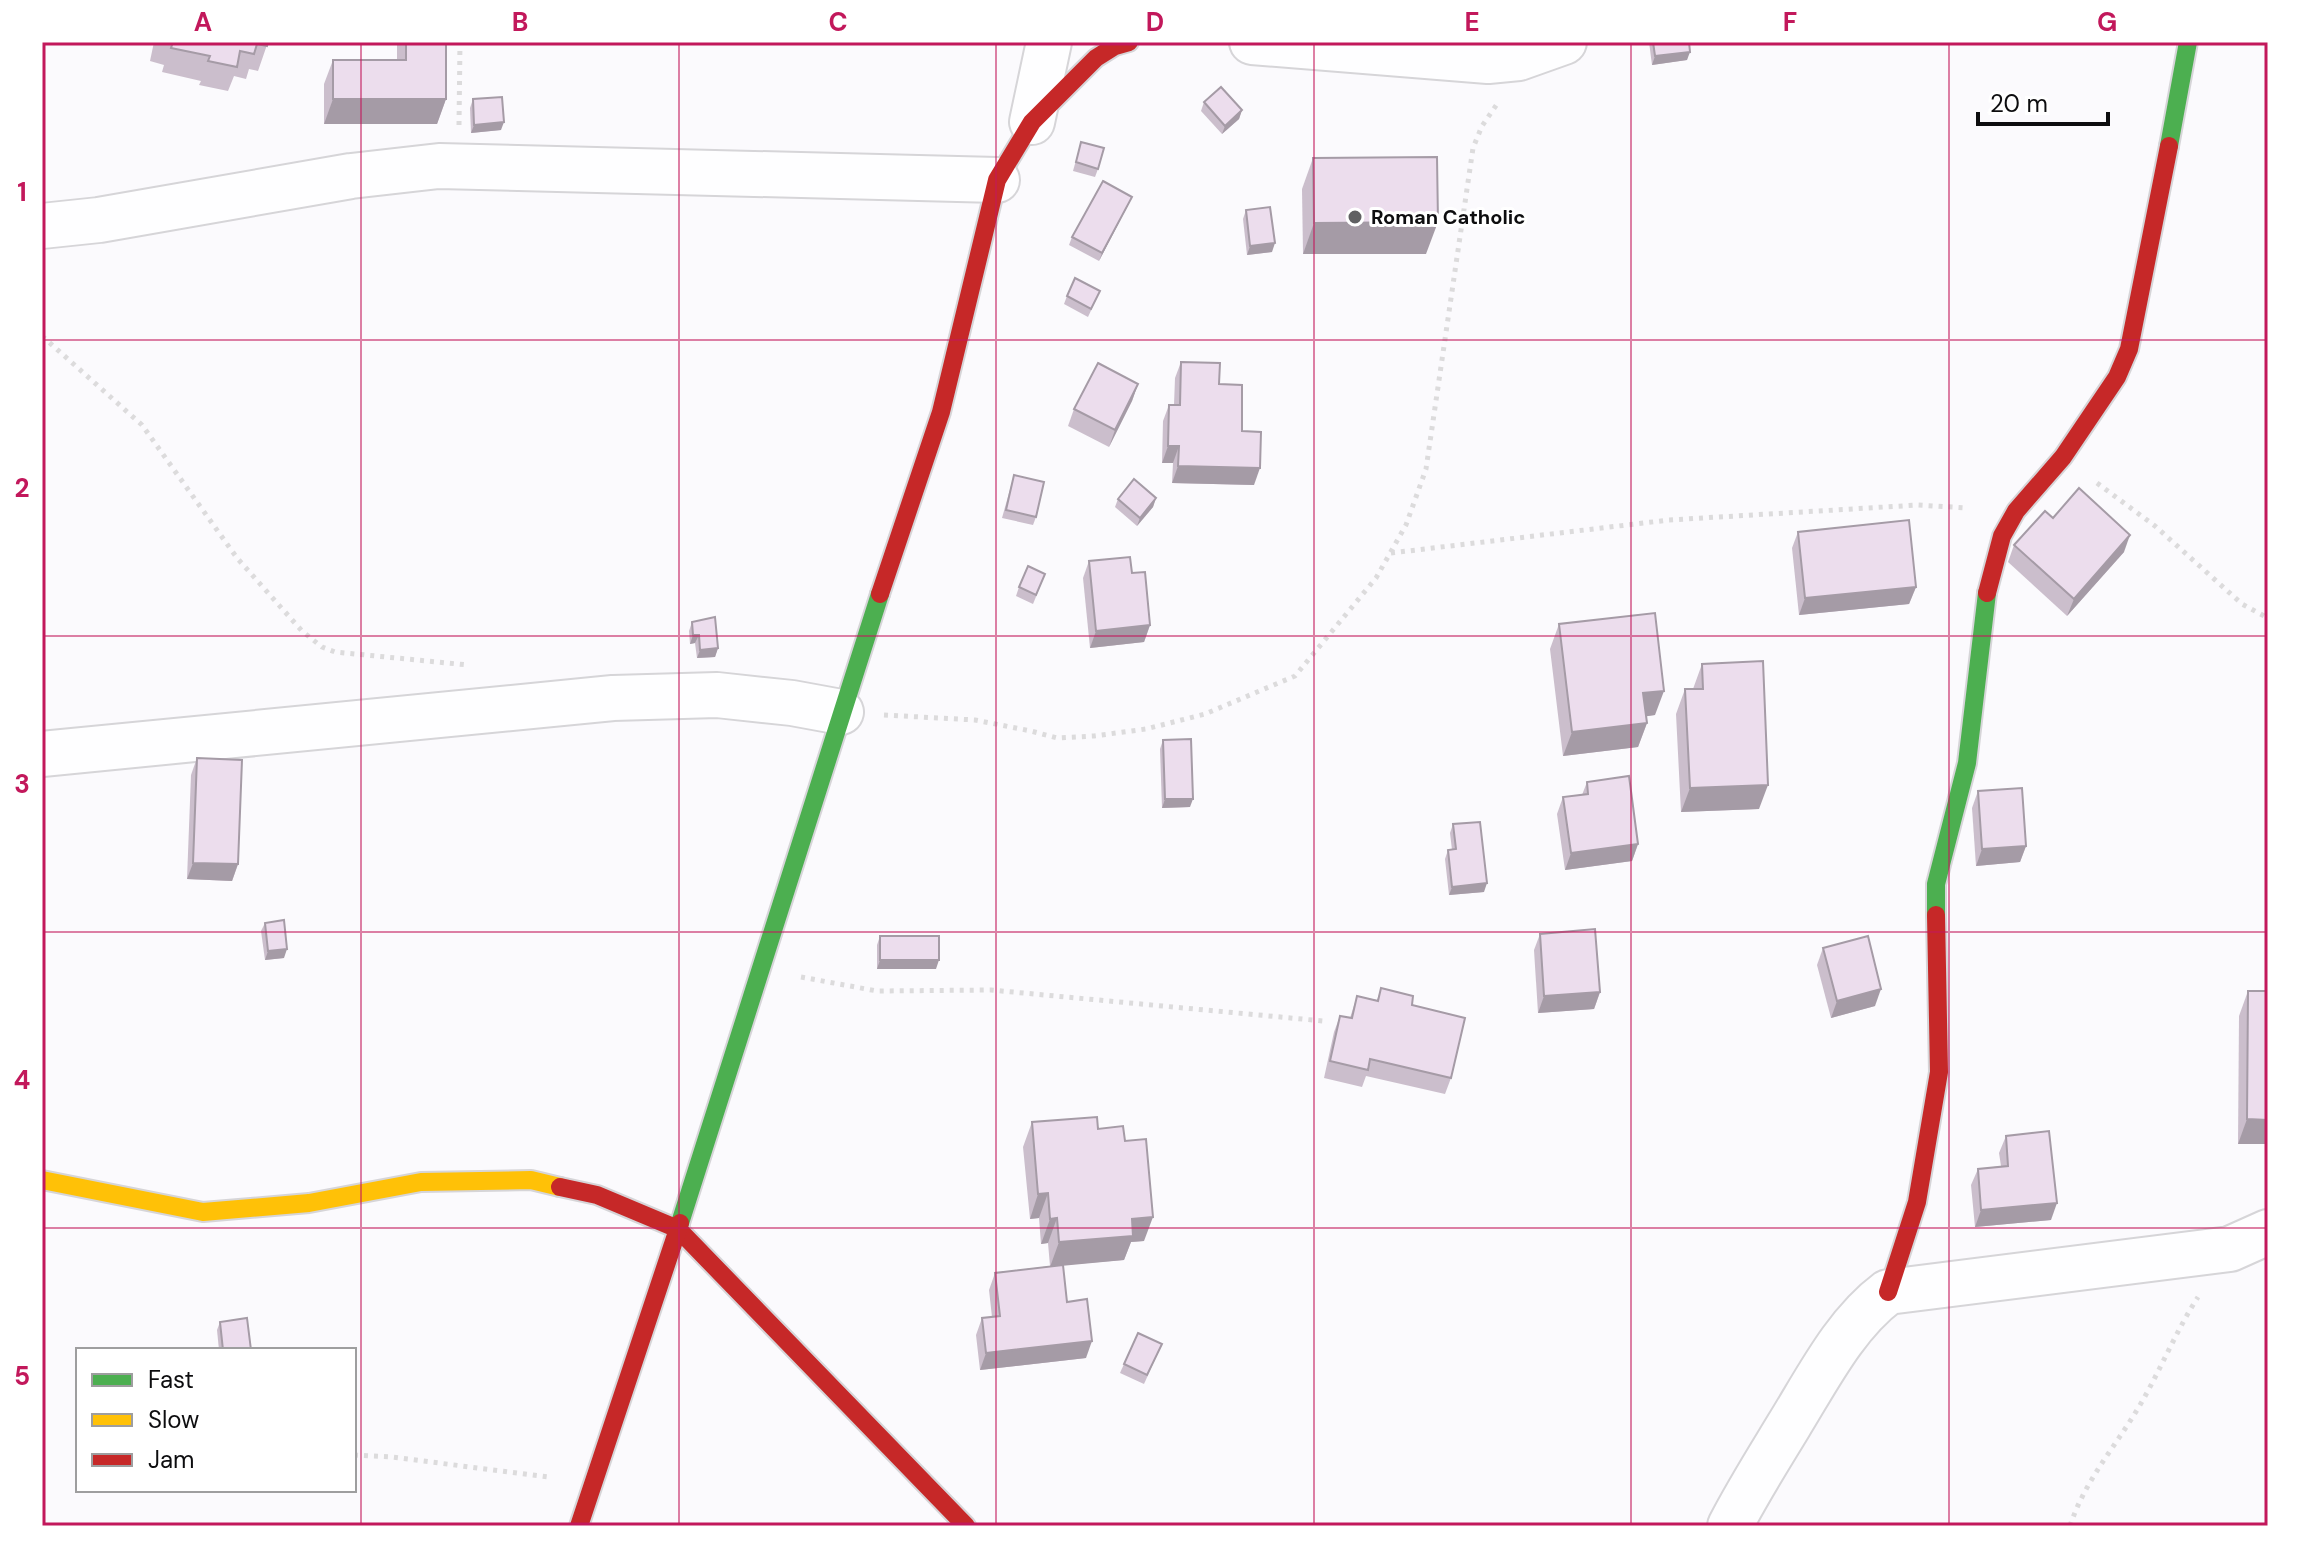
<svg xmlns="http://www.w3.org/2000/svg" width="2310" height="1568" font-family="'DM Sans',sans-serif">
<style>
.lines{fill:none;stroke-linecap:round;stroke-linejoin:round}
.street-casing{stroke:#d6d5d8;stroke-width:48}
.fast-casing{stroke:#d6d5d8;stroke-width:22}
.slow-casing{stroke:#d6d5d8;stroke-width:22}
.jam-casing{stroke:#d6d5d8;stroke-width:22}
.path{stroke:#dcdbdc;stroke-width:5;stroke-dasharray:4 6;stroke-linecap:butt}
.street{stroke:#fefeff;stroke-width:44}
.fast{stroke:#4caf50;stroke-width:18}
.slow{stroke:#ffc107;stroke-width:18}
.jam{stroke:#c62828;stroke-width:18}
.wall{fill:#cbbecc}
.shaded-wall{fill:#a59ba6}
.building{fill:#ecdded;stroke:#a59ba6;stroke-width:2}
.grid{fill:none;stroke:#c2185b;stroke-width:2;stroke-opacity:0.55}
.poi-dot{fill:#606062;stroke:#fff;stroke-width:3}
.labels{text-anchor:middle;stroke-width:6;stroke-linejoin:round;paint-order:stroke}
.poi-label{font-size:20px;font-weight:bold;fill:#0d0d0f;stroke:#fff;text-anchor:start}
.neatline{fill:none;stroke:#c2185b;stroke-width:3}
.grid-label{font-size:26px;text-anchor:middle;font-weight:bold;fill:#c2185b}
</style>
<rect width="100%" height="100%" fill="#fbfafd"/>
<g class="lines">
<g class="street-casing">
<g id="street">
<polyline points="1252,42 1488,61 1519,58 1564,42"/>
<polyline points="1032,122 1049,42"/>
<polyline points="42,226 99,220 351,176 439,166 997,180"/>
<polyline points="42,754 613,698 717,695 792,703 841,712"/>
<path d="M 1730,1526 C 1748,1491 1769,1458 1789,1425 C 1818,1378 1845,1324 1888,1292 L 2230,1249 L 2268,1232"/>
</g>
</g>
<g class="fast-casing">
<g id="fast">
<polyline points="2169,146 2188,42"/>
<polyline points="1936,915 1936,884 1967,763 1987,593"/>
<polyline points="680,1223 880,594"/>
</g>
</g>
<g class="slow-casing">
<polyline id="slow" points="42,1180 203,1212 309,1203 421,1182 531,1180 560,1187"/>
</g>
<g class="jam-casing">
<g id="jam">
<polyline points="1987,593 2002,536 2016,511 2063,457 2117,377 2129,349 2169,146"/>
<polyline points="880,594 941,412 997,180 1032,122 1096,58 1115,46 1129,42"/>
<polyline points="560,1187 597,1195 678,1229 966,1526"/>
<polyline points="1888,1292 1917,1202 1939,1072 1936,915"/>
<polyline points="579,1526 680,1223"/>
</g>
</g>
<g class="path">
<polyline points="459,125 460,42"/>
<polyline points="42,336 142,425 237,558 302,631 322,647 335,652 468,665"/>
<polyline points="2097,483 2155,526 2242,604 2268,618"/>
<polyline points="1391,553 1669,520 1918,505 1967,508"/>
<polyline points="884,715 975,720 1031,731 1057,738 1094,736 1146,729 1205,714 1295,676 1376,578 1406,525 1426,469 1473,148 1482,126 1497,104"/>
<polyline points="801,977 877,991 991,990 1323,1021"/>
<polyline points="354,1455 392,1457 548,1477"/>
<path d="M 2070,1526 C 2085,1480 2116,1446 2140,1405 C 2161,1369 2176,1331 2198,1297"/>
</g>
<use href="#street" class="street"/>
<use href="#fast" class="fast"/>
<use href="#slow" class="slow"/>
<use href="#jam" class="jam"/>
</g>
<g class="wall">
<polygon points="154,42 268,42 258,71 249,69 246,79 234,76 228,91 199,85 201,81 162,72 164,65 150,61"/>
<polygon points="397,42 446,42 446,99 437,124 324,124 324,84 333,60 397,60"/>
<polygon points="1649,42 1689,42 1687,60 1652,65"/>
<polygon points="473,99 501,130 471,133 470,108"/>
<polygon points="1204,102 1242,110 1239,119 1222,134 1201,111"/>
<polygon points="1081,142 1098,169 1095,177 1073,171"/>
<polygon points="1313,158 1426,254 1303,254 1302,189"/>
<polygon points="1132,197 1128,205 1099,261 1069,245 1072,237"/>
<polygon points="1246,210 1272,252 1247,255 1243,219"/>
<polygon points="1100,291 1088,317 1064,304 1067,296"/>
<polygon points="1181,362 1219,384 1242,431 1254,485 1172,483 1173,463 1162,463 1163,421 1169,405 1174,405 1175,378"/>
<polygon points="1138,384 1132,401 1109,447 1068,426 1074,409"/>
<polygon points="1014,475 1036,517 1033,525 1002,518"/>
<polygon points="1156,498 1153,507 1137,526 1115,507 1118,499"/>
<polygon points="1798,532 1916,587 1909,604 1799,615 1792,548"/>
<polygon points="2014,545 2124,552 2067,616 2008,562"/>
<polygon points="1089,561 1132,573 1150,625 1144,642 1090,648 1083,578"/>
<polygon points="1042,582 1033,604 1016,596 1019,587"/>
<polygon points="692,622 718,648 715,657 697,658 695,643 690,644 689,631"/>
<polygon points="1559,624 1655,715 1646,716 1647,723 1638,747 1563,756 1550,649"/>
<polygon points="1702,664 1759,809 1681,812 1676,714 1685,689 1693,689"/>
<polygon points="1163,740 1190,807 1162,808 1160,749"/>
<polygon points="197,758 238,864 232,881 187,879 191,775"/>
<polygon points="1587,782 1638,844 1632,861 1565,870 1557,814 1563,797 1582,795"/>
<polygon points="1978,791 2026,846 2020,862 1976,866 1972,808"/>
<polygon points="1453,824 1484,892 1449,895 1445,859 1448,850 1452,850 1450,833"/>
<polygon points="265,923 284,958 265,960 261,931"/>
<polygon points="1540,934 1600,992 1594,1009 1538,1013 1534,950"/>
<polygon points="880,936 936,969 877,969 877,945"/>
<polygon points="1823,948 1875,1006 1831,1018 1817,965"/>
<polygon points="1381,988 1412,1005 1451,1078 1445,1094 1366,1076 1362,1087 1324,1078 1334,1032 1340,1016 1350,1018 1357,996 1377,1000"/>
<polygon points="2248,991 2268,991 2268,1144 2238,1144 2239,1016"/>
<polygon points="1032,1122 1098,1129 1125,1141 1144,1241 1131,1242 1124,1260 1063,1265 1067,1302 1086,1358 980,1370 976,1335 982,1318 992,1317 989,1290 995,1273 1050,1266 1048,1243 1041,1244 1039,1218 1030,1219 1023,1147"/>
<polygon points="2006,1136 2051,1220 1975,1227 1971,1185 1978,1169 2001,1166 1999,1153"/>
<polygon points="220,1322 251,1350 219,1350 217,1330"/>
<polygon points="1162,1344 1144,1384 1120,1373 1124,1364"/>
</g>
<g class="shaded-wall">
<polygon points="1690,52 1687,60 1652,65 1655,56"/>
<polygon points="333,99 446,99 437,124 324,124"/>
<polygon points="1242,110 1239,119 1222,134 1225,126"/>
<polygon points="504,122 501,130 471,133 474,125"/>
<polygon points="1132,197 1128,205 1099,261 1102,253"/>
<polygon points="1438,222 1426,254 1303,254 1314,223"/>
<polygon points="1275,243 1272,252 1247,255 1250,246"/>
<polygon points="1138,384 1132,401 1109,447 1115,430"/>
<polygon points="1168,446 1179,446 1173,463 1162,463"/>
<polygon points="1178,466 1260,468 1254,485 1172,483"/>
<polygon points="1156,498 1153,507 1137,526 1140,518"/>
<polygon points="2130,535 2124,552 2067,616 2074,599"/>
<polygon points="1916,587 1909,604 1799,615 1805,598"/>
<polygon points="1150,625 1144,642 1090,648 1096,631"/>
<polygon points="693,635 699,635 695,643 690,644"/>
<polygon points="718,648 715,657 697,658 700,650"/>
<polygon points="1664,691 1655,715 1635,718 1643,693"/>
<polygon points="1647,723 1638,747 1563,756 1572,732"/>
<polygon points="1768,785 1759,809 1681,812 1690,788"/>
<polygon points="1165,799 1193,799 1190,807 1162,808"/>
<polygon points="1638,844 1632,861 1565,870 1571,853"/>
<polygon points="2026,846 2020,862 1976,866 1982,849"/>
<polygon points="193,863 238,864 232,881 187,879"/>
<polygon points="1487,883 1484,892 1449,895 1452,887"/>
<polygon points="287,949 284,958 265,960 268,951"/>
<polygon points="880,960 939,960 936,969 877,969"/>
<polygon points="1881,989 1875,1006 1831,1018 1837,1001"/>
<polygon points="1600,992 1594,1009 1538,1013 1544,996"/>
<polygon points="2247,1119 2268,1120 2268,1144 2238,1144"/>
<polygon points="1048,1193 1039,1218 1030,1219 1038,1194"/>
<polygon points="2057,1203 2051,1220 1975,1227 1981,1210"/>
<polygon points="1153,1217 1144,1241 1131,1242 1124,1260 1050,1267 1059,1242 1132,1219"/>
<polygon points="1057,1218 1048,1243 1041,1244 1050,1219"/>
<polygon points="1092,1341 1086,1358 980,1370 986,1353"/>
</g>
<g class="building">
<polygon points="173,42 268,42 267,46 257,44 254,54 240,51 237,67 208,61 210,56 171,48"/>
<polygon points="406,42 446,42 446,99 333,99 333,60 406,60"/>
<polygon points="1653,42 1689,42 1690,52 1655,56"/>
<polygon points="1221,87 1242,110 1225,126 1204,102"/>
<polygon points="502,97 504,122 474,125 473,99"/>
<polygon points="1081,142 1104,148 1098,169 1076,162"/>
<polygon points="1437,157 1438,222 1314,223 1313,158"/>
<polygon points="1103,181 1132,197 1102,253 1072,237"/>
<polygon points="1270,207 1275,243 1250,246 1246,210"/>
<polygon points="1075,278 1100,291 1091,309 1067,296"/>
<polygon points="1181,362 1220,363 1219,384 1242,385 1242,431 1261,432 1260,468 1178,466 1179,446 1168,446 1169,405 1180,405"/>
<polygon points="1098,363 1138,384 1115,430 1074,409"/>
<polygon points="1014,475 1044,482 1036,517 1006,510"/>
<polygon points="1134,479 1156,498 1140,518 1118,499"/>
<polygon points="2079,488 2130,535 2074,599 2014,545 2045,511 2053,518"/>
<polygon points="1909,520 1916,587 1805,598 1798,532"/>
<polygon points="1130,557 1132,573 1145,572 1150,625 1096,631 1089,561"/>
<polygon points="1028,566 1045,574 1036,595 1019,587"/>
<polygon points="1655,613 1664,691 1643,693 1647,723 1572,732 1559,624"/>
<polygon points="715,617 718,648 700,650 699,635 693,635 692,622"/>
<polygon points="1763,661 1768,785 1690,788 1685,689 1703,689 1702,664"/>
<polygon points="1191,739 1193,799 1165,799 1163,740"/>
<polygon points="197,758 242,760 238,864 193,863"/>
<polygon points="1629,776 1638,844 1571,853 1563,797 1588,794 1587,782"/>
<polygon points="2022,788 2026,846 1982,849 1978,791"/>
<polygon points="1480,822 1487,883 1452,887 1448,850 1456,849 1453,824"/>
<polygon points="284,920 287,949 268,951 265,923"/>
<polygon points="1595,929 1600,992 1544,996 1540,934"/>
<rect x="880" y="936" width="59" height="24"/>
<polygon points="1868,936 1881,989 1837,1001 1823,948"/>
<polygon points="1381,988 1413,996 1412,1005 1465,1018 1451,1078 1370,1059 1368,1070 1330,1061 1340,1016 1352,1018 1357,996 1378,1001"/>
<polygon points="2248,991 2268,991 2268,1120 2247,1119"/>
<polygon points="1097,1117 1098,1129 1123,1126 1125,1141 1146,1139 1153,1217 1132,1219 1133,1236 1059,1242 1057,1218 1050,1219 1048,1193 1038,1194 1032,1122"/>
<polygon points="2049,1131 2057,1203 1981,1210 1978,1169 2008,1166 2006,1136"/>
<polygon points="1063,1265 1067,1302 1087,1299 1092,1341 986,1353 982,1318 1000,1316 995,1273"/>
<polygon points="247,1318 251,1350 223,1350 220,1322"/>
<polygon points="1138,1333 1162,1344 1147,1375 1124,1364"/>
</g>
<path class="grid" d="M 361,42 L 361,1526M 679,42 L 679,1526M 996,42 L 996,1526M 1314,42 L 1314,1526M 1631,42 L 1631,1526M 1949,42 L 1949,1526M 42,340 L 2268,340M 42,636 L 2268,636M 42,932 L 2268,932M 42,1228 L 2268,1228"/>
<circle class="poi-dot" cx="1355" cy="217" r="8"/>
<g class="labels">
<g class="poi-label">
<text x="1371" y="224">Roman Catholic</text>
</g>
</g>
<rect width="2310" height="1568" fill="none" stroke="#ffffff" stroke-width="88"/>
<rect x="76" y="1348" width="280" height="144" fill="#ffffff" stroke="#9e9e9f" stroke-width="2"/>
<rect x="92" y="1374" width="40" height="12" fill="#4caf50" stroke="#9e9e9f" stroke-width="2"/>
<text x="148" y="1388" font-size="24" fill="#0d0d0f">Fast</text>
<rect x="92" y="1414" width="40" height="12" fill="#ffc107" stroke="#9e9e9f" stroke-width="2"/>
<text x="148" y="1428" font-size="24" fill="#0d0d0f">Slow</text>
<rect x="92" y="1454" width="40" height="12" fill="#c62828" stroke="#9e9e9f" stroke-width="2"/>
<text x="148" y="1468" font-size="24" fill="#0d0d0f">Jam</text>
<path d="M1978 112v12h130v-12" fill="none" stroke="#0d0d0f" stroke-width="4"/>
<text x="1990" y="112" font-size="24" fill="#0d0d0f" stroke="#ffffff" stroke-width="6" paint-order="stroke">20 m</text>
<rect x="44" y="44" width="2222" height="1480" class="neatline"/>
<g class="grid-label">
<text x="203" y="31">A</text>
<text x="520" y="31">B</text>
<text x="838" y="31">C</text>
<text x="1155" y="31">D</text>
<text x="1472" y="31">E</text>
<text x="1790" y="31">F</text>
<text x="2107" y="31">G</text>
<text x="22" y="201">1</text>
<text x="22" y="497">2</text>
<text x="22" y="793">3</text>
<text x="22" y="1089">4</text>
<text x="22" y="1385">5</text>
</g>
</svg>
